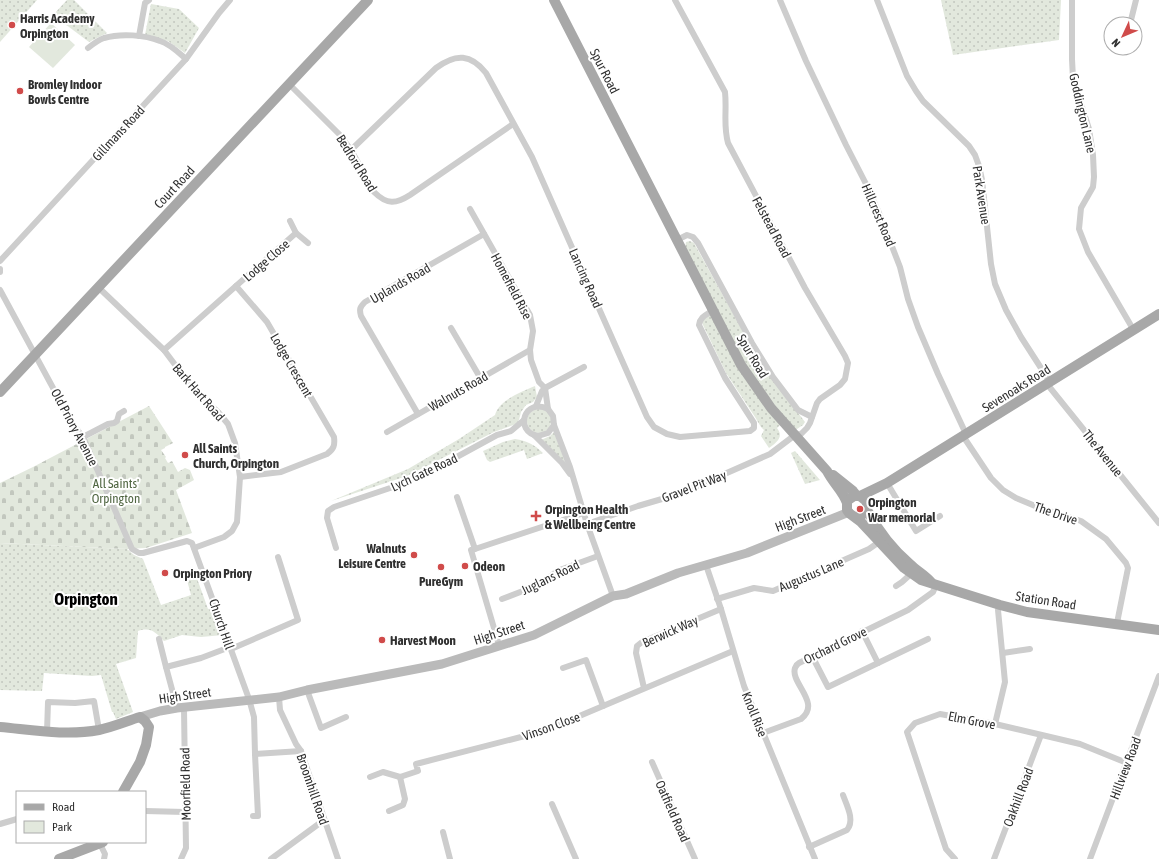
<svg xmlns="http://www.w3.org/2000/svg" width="1159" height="859" font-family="'Asap Condensed',sans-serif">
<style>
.green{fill:url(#green-dots)}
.cemetery{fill:url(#cemetery-stones)}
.pitch{fill:#e2e8dd}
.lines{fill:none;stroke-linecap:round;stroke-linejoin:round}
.street{stroke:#cdcdcd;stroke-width:6}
.secondary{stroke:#bababa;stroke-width:9}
.primary{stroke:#a8a8a8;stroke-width:10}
.poi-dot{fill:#d04b4a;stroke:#fff;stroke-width:1.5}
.labels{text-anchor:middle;stroke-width:4;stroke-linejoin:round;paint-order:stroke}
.poi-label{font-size:13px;font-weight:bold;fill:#303030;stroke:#fff;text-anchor:start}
.street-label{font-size:13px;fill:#303030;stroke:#fff}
.park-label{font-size:13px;fill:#516743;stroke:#fff}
.district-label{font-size:17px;font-weight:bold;fill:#000;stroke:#fff}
</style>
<defs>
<pattern id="green-dots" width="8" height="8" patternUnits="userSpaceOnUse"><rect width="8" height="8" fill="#e2e8dd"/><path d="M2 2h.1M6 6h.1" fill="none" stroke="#c2c7be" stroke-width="1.8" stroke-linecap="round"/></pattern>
<pattern id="cemetery-stones" width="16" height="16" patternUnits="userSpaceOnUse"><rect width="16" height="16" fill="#e2e8dd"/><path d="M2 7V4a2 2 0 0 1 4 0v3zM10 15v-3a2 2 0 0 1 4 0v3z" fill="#c2c7be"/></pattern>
</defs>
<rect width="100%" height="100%" fill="#fff"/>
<g class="green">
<polygon points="0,0 37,0 0,42"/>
<polygon points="67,0 74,0 107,33 89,42 53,15"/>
<polygon points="941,0 1061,0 1059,40 953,55"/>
<polygon points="151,4 179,9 199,28 185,53 168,41 145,35"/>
<polygon points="690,241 694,243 756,355 773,380 805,422 803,425 797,429 793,429 760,387 745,363 685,248 686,242"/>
<path d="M 708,316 L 711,316 L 780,425 L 777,428 C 784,437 777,442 769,448 L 761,436 L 764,430 L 761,427 L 755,417 L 726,373 L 703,325 L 702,321 Z"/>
<path d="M 535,386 L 537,397 L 533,402 L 526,405 L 521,412 L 519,420 L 516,424 L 494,432 L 407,476 L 331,501 L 408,469 L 459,439 L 495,415 C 499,400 521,392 535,386 Z"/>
<circle cx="539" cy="421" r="12"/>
<polygon points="554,432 566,464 541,440 550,436"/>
<path d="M 515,439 C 527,441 534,444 543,453 L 527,459 L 524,450 L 490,462 L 487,460 L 483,451 L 503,442 Z"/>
<polygon points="795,451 820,480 805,484 791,453"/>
<path d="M 0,543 L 127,549 L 134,555 L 143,559 L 161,605 L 191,595 L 185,573 L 194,570 L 208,609 L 214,607 L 223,635 L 201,637 L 182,635 L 164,641 C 155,632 151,627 138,631 L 136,658 L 116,664 L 133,712 L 116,719 L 113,712 L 112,712 L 101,675 L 92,676 L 44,673 L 42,691 L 0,690 Z"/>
</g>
<polygon class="cemetery" points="149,406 173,443 165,447 165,448 161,450 166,457 165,458 168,463 172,461 178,472 185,468 190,470 194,480 176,490 192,533 146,548 127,549 0,543 0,483 33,467"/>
<polygon class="pitch" points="51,23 75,45 53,68 29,47"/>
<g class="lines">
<g class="street">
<polyline points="780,0 806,61 846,145 865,182 879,213 900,267 908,299 918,327 938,374 966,434"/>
<polyline points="877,0 907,76 916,91 923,101 969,146 975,155 979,166 982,180 991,264 995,284 1006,310 1021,337 1050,382"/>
<polyline points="1072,0 1072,59 1073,79 1089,129 1093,155 1094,177 1093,187 1081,208 1079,229 1088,252 1133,329"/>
<polyline points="1130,24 1136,0"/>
<polyline points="139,36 145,3 149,0"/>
<path d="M 88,48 C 93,44 98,40 104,38 C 121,33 145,35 160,41 C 170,44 178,52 186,59"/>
<path d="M 289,84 L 340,135 L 351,150 L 374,192 C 387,205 396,204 410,195 L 513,124"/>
<path d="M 351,150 L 436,68 C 456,53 471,54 486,73 L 532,157 L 647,417 L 654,427 L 667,434 L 680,437 L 750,431 L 754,428 L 754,423 L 725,378 L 699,325 C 700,317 706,315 712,311"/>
<polyline points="470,209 530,315 533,331 530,350 531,360 539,382 545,388 548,409 553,416 554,425 570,467 587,524 613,596"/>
<polyline points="296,233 308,243"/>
<polyline points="677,240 687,235 693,237 698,243 752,343 773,377 798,410 812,417"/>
<polyline points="0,261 186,59 219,13 230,0"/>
<polyline points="0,269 0,272"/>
<polyline points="236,286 296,233 290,221"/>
<polyline points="98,287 164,350 194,390 218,412 228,424 235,443 240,477 237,522 232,531 224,537 194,548"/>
<polyline points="0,290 72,423 83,437 132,549 139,553 143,553 187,541 192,543 249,699 254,717 255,754 301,751"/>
<polyline points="451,328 481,379"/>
<path d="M 164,350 L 236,286 L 267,322 L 334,437 C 335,445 334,449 327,454 L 281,472 L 240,477"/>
<polyline points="1047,384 1159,523"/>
<polyline points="536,406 542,391 545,388 584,367"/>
<path d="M 548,409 C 525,397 513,431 538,436 L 548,433 L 554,425"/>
<path d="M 418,414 L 361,316 C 359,309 360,307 365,302 L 484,234"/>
<polyline points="387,432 530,350"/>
<polyline points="535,436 562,463 570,474"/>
<polyline points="963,436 991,478 1003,490 1016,498 1040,508 1081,521 1106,539 1126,563 1128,568 1117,623"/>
<polyline points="83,437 108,424 114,423 117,421 119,414 124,411"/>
<polyline points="887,483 916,531 940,516"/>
<polyline points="457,497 475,549 471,550 499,645"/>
<path d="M 587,524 L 638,506 L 679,494 L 770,454 L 795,435 L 801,434 L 807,428 L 810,423 L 817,403 L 820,399 L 840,385 L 845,379 L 848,363 L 845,356 L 805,288 L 728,143 C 723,125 727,110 725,92 L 675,0"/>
<polyline points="336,548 327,518 328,511 334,507 399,485 442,465 497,435 511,431 524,420"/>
<polyline points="475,549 584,513"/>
<polyline points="706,565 721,609 744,686 815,859"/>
<polyline points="896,586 902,582 913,572"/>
<polyline points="502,599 541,584 557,571 598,556"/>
<polyline points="717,599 754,588 773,591 869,549 879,542"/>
<polyline points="862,631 878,663"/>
<polyline points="159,639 166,667"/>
<polyline points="231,649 298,620 278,557"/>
<polyline points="1003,653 1030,649"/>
<polyline points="812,656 828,687 928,639"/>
<polyline points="563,668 586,660 603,706"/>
<polyline points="644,688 636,653 637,646 642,642 721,609"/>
<polyline points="307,690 321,728 346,717"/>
<polyline points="279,697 280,710 296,744 301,751 338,859"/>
<polyline points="177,708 166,667 201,658 230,647"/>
<polyline points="995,724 1005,682 998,610 1000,605"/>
<polyline points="47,732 48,702 75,703 94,701 99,730"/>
<path d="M 763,733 L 801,719 C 822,703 790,683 795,668 C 796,666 797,664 799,663 L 908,610 L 933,592 L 936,585"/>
<polyline points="652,762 695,859"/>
<polyline points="370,777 383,772 400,777 418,771 416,764 544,731 733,651"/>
<polyline points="552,804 576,859"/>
<polyline points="145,811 185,812"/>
<polyline points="389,811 403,805 405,799 400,777"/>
<polyline points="253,816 258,816 255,754"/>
<polyline points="0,824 17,819"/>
<polyline points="443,832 450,859"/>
<polyline points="100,844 105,854 104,859"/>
<path d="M 809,847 L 847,830 C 855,820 847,806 843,795"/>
<polyline points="181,859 186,848 184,708"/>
<polyline points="271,859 324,820"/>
<polyline points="955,859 946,849 907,732 915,723 940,714 995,724 1080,744 1127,763"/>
<polyline points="994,859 1041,735"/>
<polyline points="1090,859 1159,676"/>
</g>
<polyline class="secondary" points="140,717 160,711 177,708 279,697 307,690 442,664 534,635 613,596 626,594 678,573 747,553 849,512"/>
<g class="primary">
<path d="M 554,0 L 741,365 L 771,408 L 827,471 C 833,483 843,491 847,503"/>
<polyline points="0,392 368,0"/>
<polyline points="833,475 853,491 857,496"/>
<polyline points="860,496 887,483 1159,314"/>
<path d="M 867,510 C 878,530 892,549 910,564 C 917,571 925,575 931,582"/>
<polyline points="855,517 862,515 867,510 867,503 865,500 860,496 854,496 848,500 847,503 847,510 849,513 861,522 904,568 921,580 1000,605 1027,612 1159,630"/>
<path d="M 0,727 C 33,730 66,736 99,730 C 113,727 127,721 140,717 L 145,721 L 149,727 L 146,745 L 140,762 L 123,792"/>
<polyline points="59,859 103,842"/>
</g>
</g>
<g class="poi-dot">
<circle cx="12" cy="25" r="4"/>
<circle cx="20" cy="91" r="4"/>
<circle cx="185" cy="455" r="4"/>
<circle cx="860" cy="509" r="4"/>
<path d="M534 510h4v4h4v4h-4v4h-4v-4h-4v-4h4z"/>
<circle cx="414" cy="555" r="4"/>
<circle cx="465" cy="566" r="4"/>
<circle cx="441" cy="567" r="4"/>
<circle cx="165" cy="573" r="4"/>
<circle cx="382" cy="640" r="4"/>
</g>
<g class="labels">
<g class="poi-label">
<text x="20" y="23">Harris Academy<tspan x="20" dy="15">Orpington</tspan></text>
<text x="28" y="89">Bromley Indoor<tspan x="28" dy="15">Bowls Centre</tspan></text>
<text x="193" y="453">All Saints<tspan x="193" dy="15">Church, Orpington</tspan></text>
<text x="868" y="507">Orpington<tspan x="868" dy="15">War memorial</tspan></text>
<text x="545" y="514">Orpington Health<tspan x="545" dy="15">&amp; Wellbeing Centre</tspan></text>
<text x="406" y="553" text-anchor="end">Walnuts<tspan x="406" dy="15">Leisure Centre</tspan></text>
<text x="473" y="571">Odeon</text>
<text x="173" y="578">Orpington Priory</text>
<text x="441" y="586" text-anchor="middle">PureGym</text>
<text x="390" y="645">Harvest Moon</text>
</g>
<g class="street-label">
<text transform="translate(605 71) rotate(63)" y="5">Spur Road</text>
<text transform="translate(1083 113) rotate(77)" y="5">Goddington Lane</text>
<text transform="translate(118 133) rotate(-47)" y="5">Gillmans Road</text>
<text transform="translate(357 163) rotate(58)" y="5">Bedford Road</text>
<text transform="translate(174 187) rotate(-47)" y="5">Court Road</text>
<text transform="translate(982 195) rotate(81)" y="5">Park Avenue</text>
<text transform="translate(879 215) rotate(67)" y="5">Hillcrest Road</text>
<text transform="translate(772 227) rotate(62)" y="5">Felstead Road</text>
<text transform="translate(266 260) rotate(-41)" y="5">Lodge Close</text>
<text transform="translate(586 278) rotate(66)" y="5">Lancing Road</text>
<text transform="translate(400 283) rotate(-30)" y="5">Uplands Road</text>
<text transform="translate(512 286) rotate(62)" y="5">Homefield Rise</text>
<text transform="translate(753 356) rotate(59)" y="5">Spur Road</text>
<text transform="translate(292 365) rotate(60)" y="5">Lodge Crescent</text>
<text transform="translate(1016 388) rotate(-32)" y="5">Sevenoaks Road</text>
<text transform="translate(458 391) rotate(-30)" y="5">Walnuts Road</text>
<text transform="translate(199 392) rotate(49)" y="5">Bark Hart Road</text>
<text transform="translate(75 427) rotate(62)" y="5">Old Priory Avenue</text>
<text transform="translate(1103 453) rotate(51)" y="5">The Avenue</text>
<text transform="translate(424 472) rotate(-25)" y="5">Lych Gate Road</text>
<text transform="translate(694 486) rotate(-21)" y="5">Gravel Pit Way</text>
<text transform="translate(1056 513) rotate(19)" y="5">The Drive</text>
<text transform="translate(800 518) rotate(-21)" y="5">High Street</text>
<text transform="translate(811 574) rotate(-23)" y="5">Augustus Lane</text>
<text transform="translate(550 577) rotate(-26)" y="5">Juglans Road</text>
<text transform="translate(1046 600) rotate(9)" y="5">Station Road</text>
<text transform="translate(222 624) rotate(71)" y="5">Church Hill</text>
<text transform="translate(670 631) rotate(-24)" y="5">Berwick Way</text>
<text transform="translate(499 632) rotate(-18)" y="5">High Street</text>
<text transform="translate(835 645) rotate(-26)" y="5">Orchard Grove</text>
<text transform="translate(185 695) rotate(-8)" y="5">High Street</text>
<text transform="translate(755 714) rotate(68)" y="5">Knoll Rise</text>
<text transform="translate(972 720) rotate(11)" y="5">Elm Grove</text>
<text transform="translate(551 726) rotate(-20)" y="5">Vinson Close</text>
<text transform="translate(1125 768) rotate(-69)" y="5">Hillview Road</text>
<text transform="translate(185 784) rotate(-91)" y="5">Moorfield Road</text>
<text transform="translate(313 789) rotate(71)" y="5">Broomhill Road</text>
<text transform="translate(1018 797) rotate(-69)" y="5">Oakhill Road</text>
<text transform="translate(673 811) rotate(66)" y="5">Oatfield Road</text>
</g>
<g class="park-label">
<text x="116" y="488">All Saints'<tspan x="116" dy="15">Orpington</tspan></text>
</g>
<g class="district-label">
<text x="86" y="605">Orpington</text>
</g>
</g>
<rect x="16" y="791" width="130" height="52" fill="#ffffff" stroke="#acacac"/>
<rect x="24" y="804" width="20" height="6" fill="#a8a8a8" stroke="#acacac"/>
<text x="52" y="811" font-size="12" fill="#303030">Road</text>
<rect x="24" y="821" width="20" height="12" fill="#e2e8dd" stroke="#acacac"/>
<text x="52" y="831" font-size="12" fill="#303030">Park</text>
<g transform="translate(1123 36) rotate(226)"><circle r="19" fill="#ffffff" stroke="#acacac"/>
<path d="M0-3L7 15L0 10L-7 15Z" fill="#d04b4a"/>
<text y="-6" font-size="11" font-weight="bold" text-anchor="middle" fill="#303030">N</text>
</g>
</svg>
